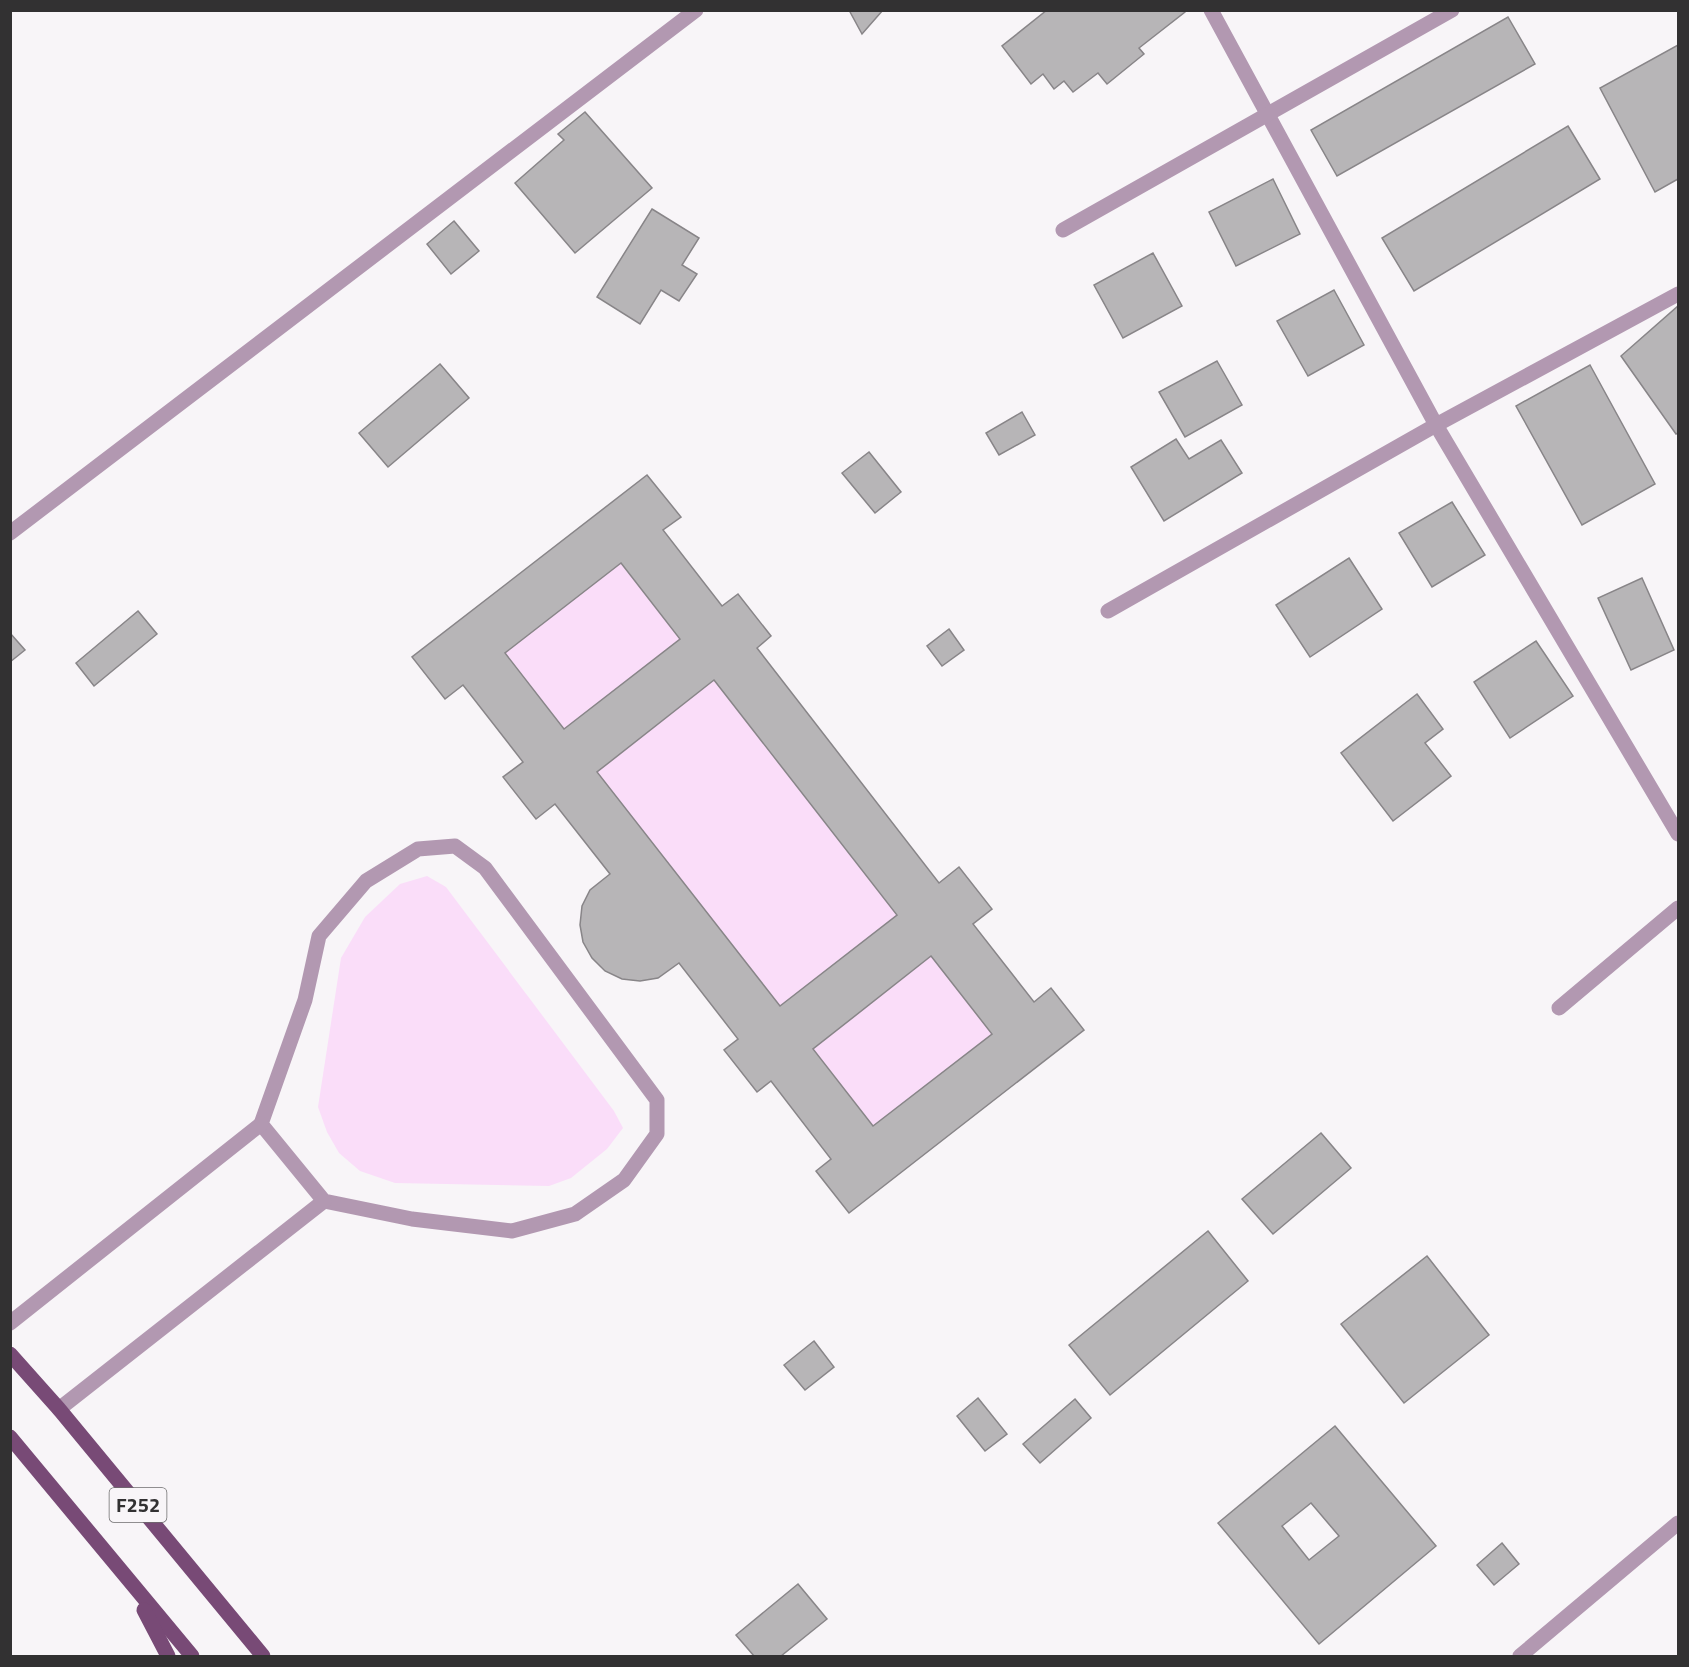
<svg xmlns="http://www.w3.org/2000/svg" width="1689" height="1667" font-family="'Titillium Web',sans-serif">
<style>
.green{fill:#faddf9}
.building{fill:#b7b5b7;stroke:#888588;stroke-width:1.5;fill-rule:evenodd}
.lines{fill:none;stroke-linecap:round;stroke-linejoin:round}
.minor{stroke:#b298b1;stroke-width:15}
.major{stroke:#784a76;stroke-width:15}
.labels{text-anchor:middle;stroke-width:6;stroke-linejoin:round;paint-order:stroke}
.shield{fill:#f8f5f8;stroke:#6d6c6d;stroke-width:1.5}
.shield-label{font-size:20px;font-weight:bold;fill:#323132}
</style>
<rect width="100%" height="100%" fill="#f8f5f8"/>
<g class="green">
<polygon points="621,563 680,639 564,729 505,653"/>
<polygon points="714,680 897,915 780,1006 597,772"/>
<polygon points="427,876 446,887 614,1111 623,1128 607,1149 571,1178 549,1186 395,1183 360,1171 339,1153 327,1132 318,1107 341,958 365,917 400,884"/>
<polygon points="931,956 992,1034 873,1126 813,1049"/>
</g>
<g class="building">
<polygon points="849,10 883,10 862,34"/>
<polygon points="1047,10 1184,10 1185,12 1139,48 1144,54 1107,84 1098,73 1073,92 1064,81 1054,89 1043,74 1031,84 1002,46"/>
<polygon points="1508,17 1535,64 1337,176 1311,130"/>
<polygon points="1678,45 1678,179 1655,192 1600,88"/>
<polygon points="585,112 652,188 575,253 515,183 564,140 558,134"/>
<polygon points="1568,126 1600,179 1414,291 1382,238"/>
<polygon points="1273,179 1300,234 1236,266 1209,212"/>
<polygon points="652,209 699,238 682,265 697,274 679,301 661,290 640,324 597,297"/>
<polygon points="454,221 479,251 451,274 427,244"/>
<polygon points="1153,253 1182,306 1123,338 1094,285"/>
<polygon points="1334,290 1364,345 1308,376 1277,321"/>
<polygon points="1678,306 1678,433 1676,434 1621,356"/>
<polygon points="1217,361 1242,405 1185,437 1159,392"/>
<polygon points="440,364 469,398 388,467 359,433"/>
<polygon points="1590,365 1655,484 1582,525 1516,406"/>
<polygon points="1022,412 1035,435 999,455 986,433"/>
<polygon points="1176,439 1189,459 1221,440 1242,473 1164,521 1131,467"/>
<polygon points="869,452 901,492 875,513 842,473"/>
<path d="M 647,475 L 681,517 L 663,530 L 722,606 L 738,594 L 771,636 L 757,648 L 939,883 L 959,867 L 992,909 L 973,924 L 1034,1002 L 1051,988 L 1084,1030 L 849,1213 L 816,1171 L 831,1159 L 771,1081 L 757,1092 L 724,1050 L 738,1039 L 679,963 L 658,978 L 640,981 L 622,979 L 605,971 L 592,958 L 583,942 L 580,925 L 582,906 L 590,890 L 610,874 L 555,804 L 536,819 L 503,777 L 523,762 L 463,685 L 445,699 L 412,657 ZM 621,563 L 680,639 L 564,729 L 505,653 ZM 714,680 L 897,915 L 780,1006 L 597,772 ZM 931,956 L 992,1034 L 873,1126 L 813,1049 Z"/>
<polygon points="1452,502 1485,555 1432,587 1399,533"/>
<polygon points="1349,558 1382,609 1310,657 1276,605"/>
<polygon points="1642,578 1674,650 1631,670 1598,598"/>
<polygon points="138,611 157,634 94,686 76,663"/>
<polygon points="949,629 964,650 942,666 927,646"/>
<polygon points="10,633 25,650 10,662"/>
<polygon points="1536,641 1573,696 1510,738 1474,682"/>
<polygon points="1417,694 1443,729 1425,743 1451,776 1393,821 1341,753"/>
<polygon points="1321,1133 1351,1168 1273,1234 1242,1199"/>
<polygon points="1208,1231 1248,1281 1110,1395 1069,1345"/>
<polygon points="1427,1256 1489,1335 1404,1403 1341,1324"/>
<polygon points="814,1341 834,1367 805,1390 784,1365"/>
<polygon points="978,1398 1007,1434 985,1451 957,1416"/>
<polygon points="1075,1399 1091,1418 1040,1463 1023,1444"/>
<path d="M 1335,1426 L 1436,1546 L 1319,1644 L 1218,1523 ZM 1311,1503 L 1339,1536 L 1309,1560 L 1282,1526 Z"/>
<polygon points="1502,1543 1519,1564 1494,1585 1477,1565"/>
<polygon points="798,1584 827,1619 781,1656 754,1656 736,1635"/>
</g>
<g class="lines">
<g class="minor">
<polyline points="1211,10 1436,425 1678,834"/>
<polyline points="1063,230 1452,10"/>
<polyline points="10,533 696,10"/>
<polyline points="1108,611 1436,425 1678,294"/>
<polygon points="455,846 485,868 657,1100 657,1134 624,1180 575,1214 512,1231 412,1219 324,1201 261,1124 305,1000 319,936 366,881 418,849"/>
<polyline points="1559,1008 1678,908"/>
<polyline points="10,1323 261,1124"/>
<polyline points="59,1409 324,1201"/>
<polyline points="1520,1656 1678,1523"/>
</g>
<g class="major">
<polyline points="10,1354 59,1409 263,1656"/>
<polyline points="10,1437 192,1656"/>
<polyline points="144,1610 168,1656"/>
</g>
</g>
<g class="labels">
<rect class="shield" x="109.5" y="1488" width="57" height="34" rx="4.5"/>
<g class="shield-label">
<text x="138" y="1512">F252</text>
</g>
</g>
<rect width="1689" height="1667" fill="none" stroke="#323132" stroke-width="24"/>
</svg>
